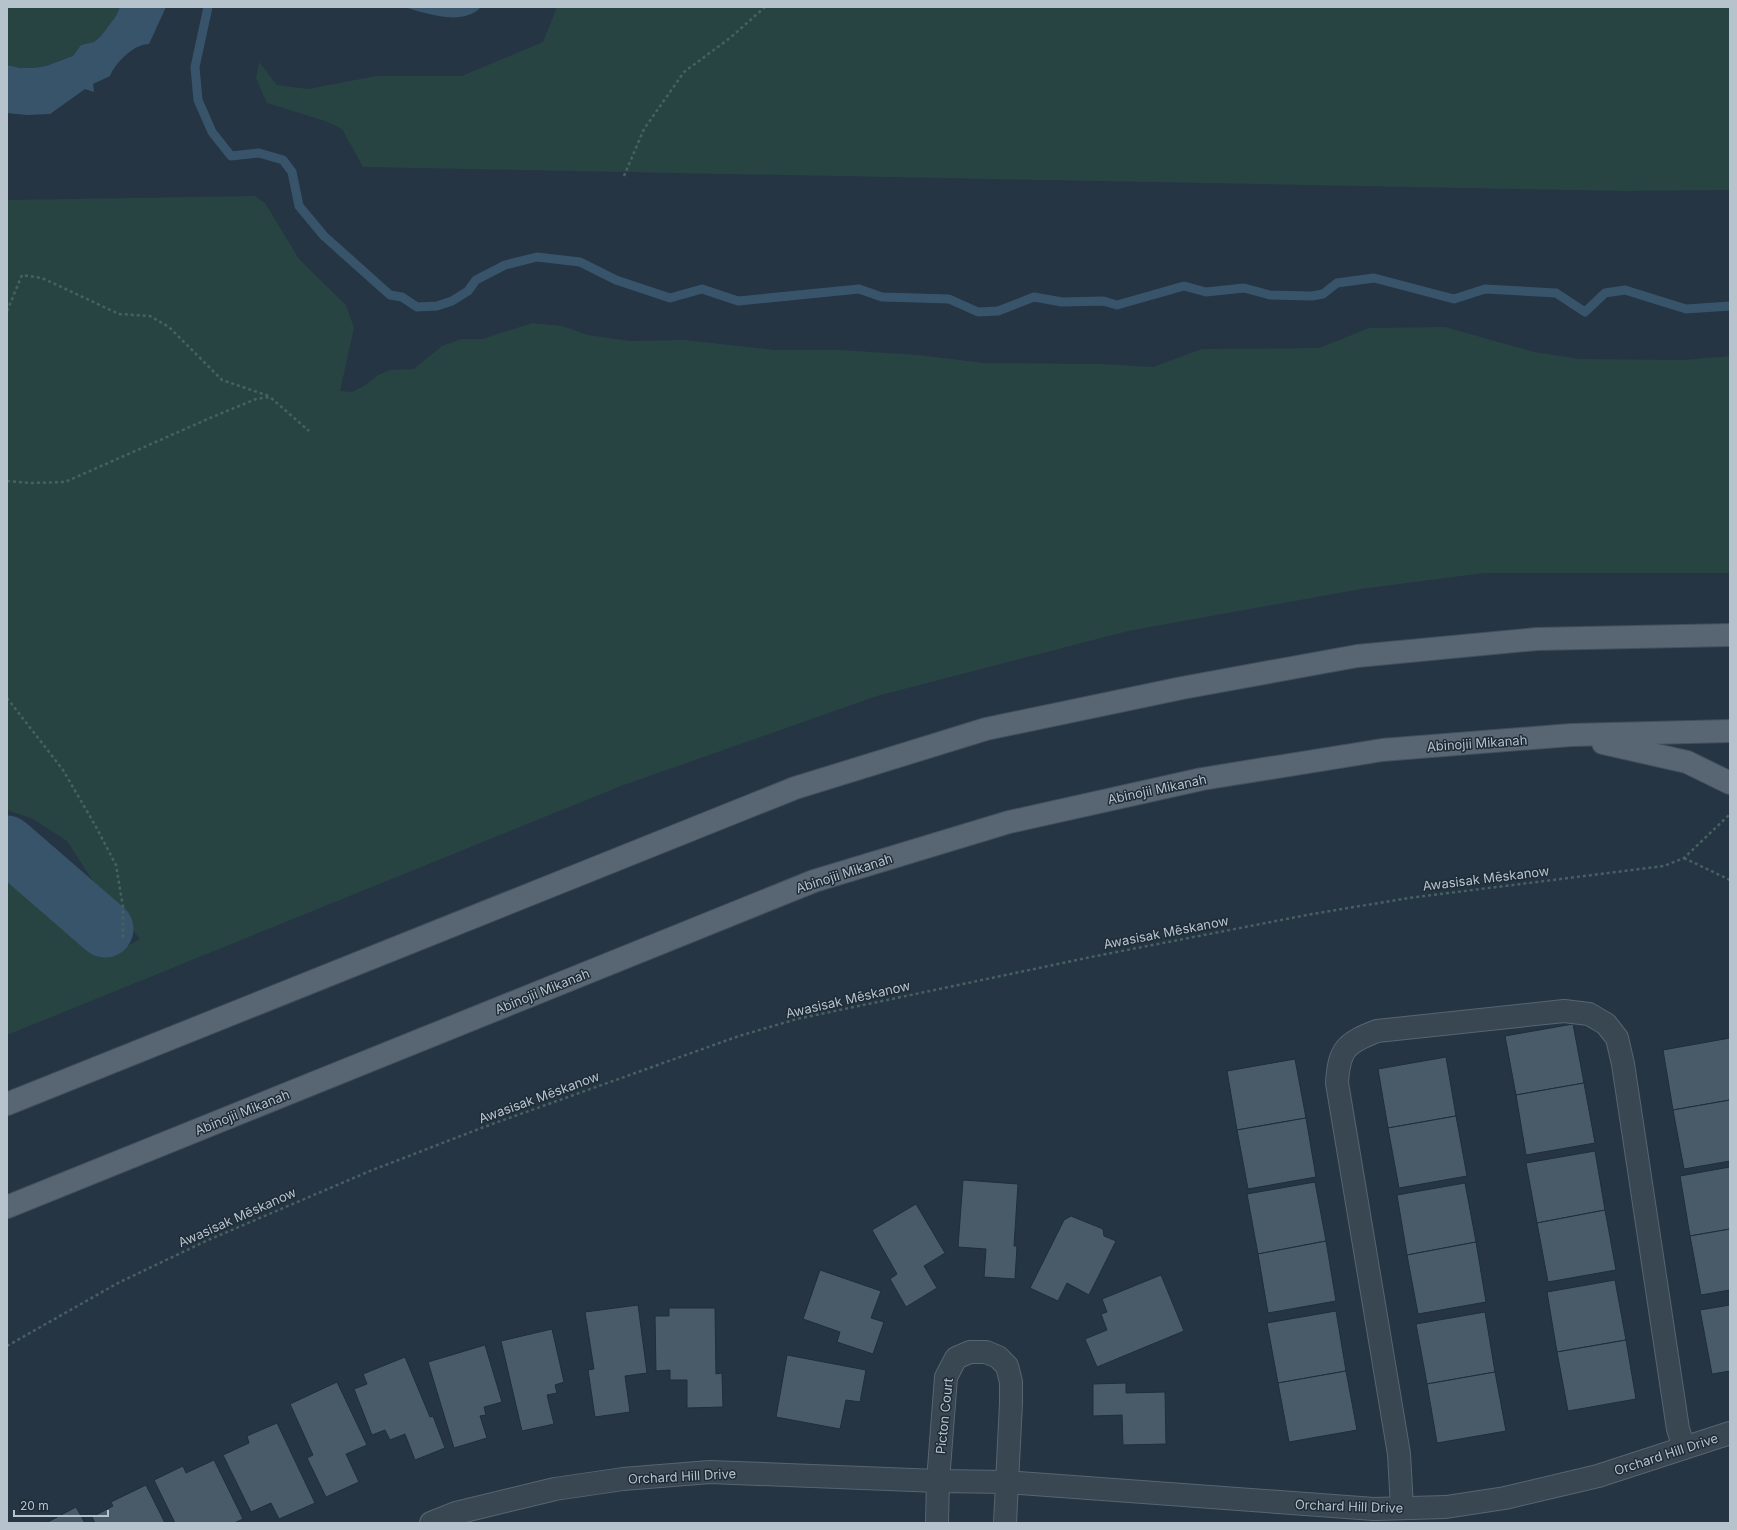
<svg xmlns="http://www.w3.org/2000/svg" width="1737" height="1530" font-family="Inter,sans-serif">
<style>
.green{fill:#274443}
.water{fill:#38546b}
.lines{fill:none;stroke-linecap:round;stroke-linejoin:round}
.stream{stroke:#38546b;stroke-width:9}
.river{stroke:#38546b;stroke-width:57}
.building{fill:#495b69;stroke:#202e3a}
.minor-casing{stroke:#576570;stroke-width:24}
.major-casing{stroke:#43505c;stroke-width:24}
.path{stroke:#476161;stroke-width:2.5;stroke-dasharray:3 3;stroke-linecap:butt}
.minor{stroke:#394752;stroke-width:22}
.major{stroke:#576672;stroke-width:22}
.labels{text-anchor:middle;stroke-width:3;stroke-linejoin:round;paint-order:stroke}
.street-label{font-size:13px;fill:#b6c2cc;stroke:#1e2c38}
</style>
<rect width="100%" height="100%" fill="#253543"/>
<g class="green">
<polygon points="7,7 120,7 116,16 101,36 94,42 81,45 73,56 46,66 34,68 20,68 7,65"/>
<polygon points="557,7 1730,7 1730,190 1623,191 363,167 342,129 325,121 267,103 256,78 259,62 277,85 308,89 376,76 462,76 543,42"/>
<polygon points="255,196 265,203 299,259 346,305 354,328 340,391 352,392 367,384 378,375 390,370 414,369 442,346 461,339 482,339 532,323 562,326 588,335 630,341 684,340 775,350 840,350 919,355 984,363 1101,364 1153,367 1202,349 1319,348 1369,328 1445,327 1534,352 1580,359 1684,360 1730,356 1730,573 1484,573 1361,589 1128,631 877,696 621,786 7,1035 7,853 102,937 91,946 106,958 140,939 95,884 67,841 33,819 7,810 7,200"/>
</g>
<g class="water">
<path d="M 120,7 L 166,7 L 149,44 C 134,44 116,62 110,76 L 93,84 L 94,92 L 85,89 L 50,114 L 27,115 L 7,113 L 7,65 L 20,68 L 34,68 L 46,66 L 73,56 L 81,45 L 94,42 L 101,36 L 116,16 Z"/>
<path d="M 404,7 L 481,7 C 462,27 426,13 404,7 Z"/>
</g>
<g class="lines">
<polyline class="stream" points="208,7 195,67 198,100 212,132 231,156 259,153 283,160 292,172 299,206 324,236 390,295 402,297 417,307 437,306 452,301 468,291 476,280 505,265 537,257 580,262 616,280 670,298 702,289 738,301 859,289 882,297 949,299 978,312 998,311 1034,297 1062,302 1103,301 1117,305 1184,286 1206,292 1244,288 1270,295 1312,296 1323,294 1337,283 1374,278 1454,299 1485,289 1556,293 1585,312 1605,293 1625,290 1686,309 1730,306"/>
<polyline class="river" points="7,844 105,929"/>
</g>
<g class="building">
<polygon points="1573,1024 1584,1083 1516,1095 1505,1036"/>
<polygon points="1730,1038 1730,1100 1673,1110 1663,1050"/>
<polygon points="1446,1057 1456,1116 1388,1128 1378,1069"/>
<polygon points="1295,1059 1306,1118 1237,1130 1227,1071"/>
<polygon points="1584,1083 1595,1143 1526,1155 1516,1095"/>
<polygon points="1730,1100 1730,1161 1684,1169 1673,1110"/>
<polygon points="1456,1116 1467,1176 1399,1188 1388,1128"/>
<polygon points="1306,1118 1316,1177 1248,1189 1237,1130"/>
<polygon points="1595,1151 1605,1210 1537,1223 1526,1163"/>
<polygon points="1730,1167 1730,1229 1690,1236 1680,1176"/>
<polygon points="963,1180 1018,1184 1014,1246 1017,1246 1015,1279 984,1277 986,1249 958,1247"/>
<polygon points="1315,1182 1326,1241 1258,1254 1247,1194"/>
<polygon points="1465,1183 1476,1242 1407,1255 1397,1195"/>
<polygon points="916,1204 945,1253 924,1266 937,1288 906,1307 890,1279 897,1274 872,1230"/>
<polygon points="1605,1210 1616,1270 1548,1282 1537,1223"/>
<polygon points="1071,1216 1103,1229 1104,1236 1116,1241 1089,1295 1067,1283 1058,1301 1030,1288 1064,1220"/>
<polygon points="1730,1229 1730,1290 1701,1295 1690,1236"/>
<polygon points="1326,1241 1336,1301 1268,1313 1258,1254"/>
<polygon points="1476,1242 1486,1302 1418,1314 1407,1255"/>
<polygon points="820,1270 881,1291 871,1318 884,1322 873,1354 837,1342 840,1332 803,1319"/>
<polygon points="1161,1275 1184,1331 1097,1367 1085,1339 1107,1330 1101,1314 1107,1312 1102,1299"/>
<polygon points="1615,1280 1626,1340 1557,1352 1547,1292"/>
<polygon points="638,1305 647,1373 625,1376 630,1412 595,1417 588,1370 594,1369 585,1312"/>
<polygon points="1730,1305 1730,1371 1712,1374 1700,1310"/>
<polygon points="669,1308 715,1308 716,1374 722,1373 723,1407 687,1408 687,1380 670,1380 670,1370 656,1371 655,1316 669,1316"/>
<polygon points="1336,1311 1346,1371 1278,1383 1267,1323"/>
<polygon points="1485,1312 1495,1372 1427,1384 1416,1324"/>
<polygon points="552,1329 564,1382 555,1385 557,1393 547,1395 554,1424 522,1431 501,1341"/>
<polygon points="1626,1340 1636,1399 1568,1411 1557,1352"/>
<polygon points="485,1345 502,1402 484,1407 486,1415 480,1416 487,1438 454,1448 428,1362"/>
<polygon points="787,1355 866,1370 860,1402 846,1400 840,1429 776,1417"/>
<polygon points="405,1357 430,1417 433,1416 445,1448 415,1460 405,1434 390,1440 385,1430 372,1435 354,1389 367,1384 363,1374"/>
<polygon points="1346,1371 1357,1430 1289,1442 1278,1383"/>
<polygon points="1495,1372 1506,1431 1437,1443 1427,1384"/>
<polygon points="337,1382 367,1445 346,1454 359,1482 326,1497 307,1458 313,1455 290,1404"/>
<polygon points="1126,1383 1126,1393 1165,1392 1166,1444 1123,1445 1122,1415 1093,1416 1093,1384"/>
<polygon points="277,1423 315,1503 279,1519 271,1503 251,1512 223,1455 249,1443 247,1436"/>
<polygon points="214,1460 243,1519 234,1523 175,1523 154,1480 183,1466 186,1473"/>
<polygon points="146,1485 165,1523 95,1523 92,1517 113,1506 111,1502"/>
<polygon points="76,1507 85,1523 46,1523"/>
</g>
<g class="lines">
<g class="minor-casing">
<g id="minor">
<path d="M 1402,1508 L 1399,1454 L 1337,1083 C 1339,1049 1346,1043 1377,1031 L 1564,1011 L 1589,1014 L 1606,1024 L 1617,1038 L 1623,1064 L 1678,1429 L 1684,1448"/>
<polyline points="431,1523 456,1513 555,1489 623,1479 710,1472 938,1481 1007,1482 1374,1509 1446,1507 1505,1498 1598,1476 1730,1433"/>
<polyline points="937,1523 938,1481 946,1377 956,1358 970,1352 986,1352 998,1357 1007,1366 1011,1382 1011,1403 1005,1523"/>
</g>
</g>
<g class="major-casing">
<g id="major">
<polyline points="1603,743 1687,762 1730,783"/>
<polyline points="7,1104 795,788 986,729 1182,688 1357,656 1537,639 1730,635"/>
<polyline points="7,1207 814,881 1009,822 1202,779 1382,750 1571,735 1730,731"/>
</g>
</g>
<g class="path">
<polyline points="624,176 644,129 684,72 730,38 765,7"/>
<polyline points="7,311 22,275 42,278 119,314 150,316 169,327 222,380 269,396"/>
<polyline points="7,481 31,483 65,482 210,418 256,399 270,397 309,431"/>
<polyline points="7,698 63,770 95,825 116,865 123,907 123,939"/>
<polyline points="1684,858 1730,880"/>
<polyline points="7,1346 118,1283 206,1241 370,1171 484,1127 739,1036 797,1019 1091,957 1312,914 1409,898 1664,866 1684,858 1730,814"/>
</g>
<use href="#minor" class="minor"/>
<use href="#major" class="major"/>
</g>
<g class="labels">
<g class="street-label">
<text transform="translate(1477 743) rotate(-4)" y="5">Abinojii Mikanah</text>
<text transform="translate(1157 789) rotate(-12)" y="5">Abinojii Mikanah</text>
<text transform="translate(844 873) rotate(-18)" y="5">Abinojii Mikanah</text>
<text transform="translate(1486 878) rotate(-7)" y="5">Awasisak Mēskanow</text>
<text transform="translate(1166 932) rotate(-11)" y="5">Awasisak Mēskanow</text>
<text transform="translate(542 991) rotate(-22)" y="5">Abinojii Mikanah</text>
<text transform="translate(848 999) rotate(-13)" y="5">Awasisak Mēskanow</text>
<text transform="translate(539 1097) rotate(-20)" y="5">Awasisak Mēskanow</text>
<text transform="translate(242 1112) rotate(-22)" y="5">Abinojii Mikanah</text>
<text transform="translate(237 1217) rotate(-24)" y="5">Awasisak Mēskanow</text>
<text transform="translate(944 1416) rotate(-84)" y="5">Picton Court</text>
<text transform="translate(1666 1454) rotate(-18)" y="5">Orchard Hill Drive</text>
<text transform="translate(682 1476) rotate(-3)" y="5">Orchard Hill Drive</text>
<text transform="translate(1349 1506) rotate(2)" y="5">Orchard Hill Drive</text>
</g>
</g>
<rect width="1737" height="1530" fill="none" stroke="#b6c2cc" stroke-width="16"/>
<path d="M14 1510v6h94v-6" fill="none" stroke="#b6c2cc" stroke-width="2"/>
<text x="20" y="1510" font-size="12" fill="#b6c2cc" stroke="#1e2c38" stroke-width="3" paint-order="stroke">20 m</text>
</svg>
